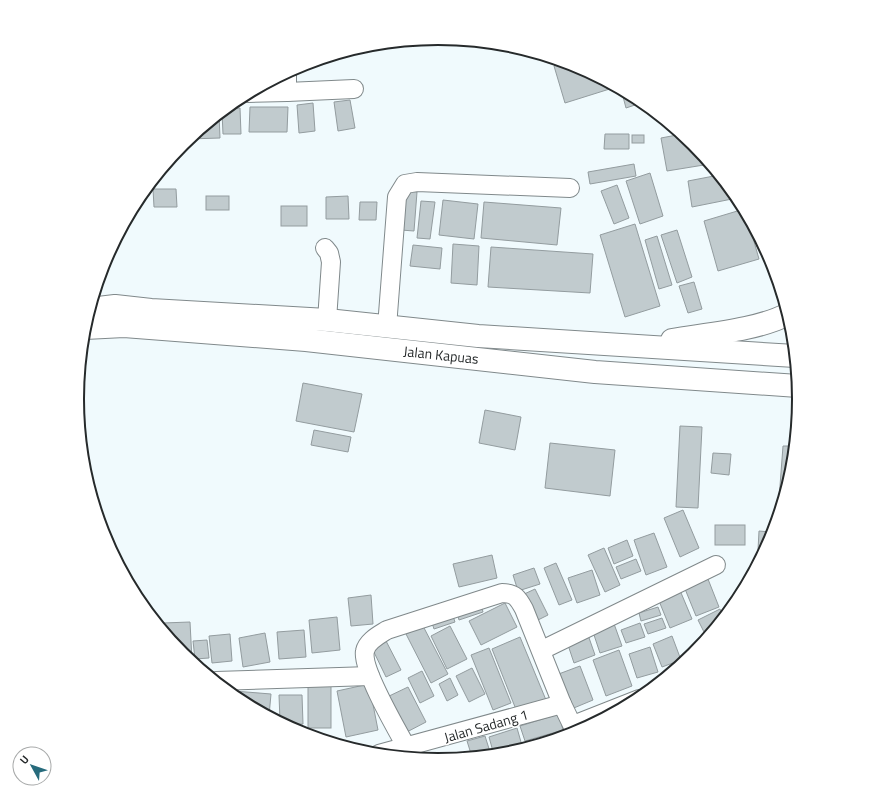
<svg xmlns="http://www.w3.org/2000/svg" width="877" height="798" font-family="'Titillium Web',sans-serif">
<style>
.building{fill:#c1cbce;stroke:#939c9f}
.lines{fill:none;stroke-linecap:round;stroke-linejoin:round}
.minor-casing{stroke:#80898b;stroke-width:20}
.tertiary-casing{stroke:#80898b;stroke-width:24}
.minor{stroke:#fff;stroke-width:18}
.tertiary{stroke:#fff;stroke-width:22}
.labels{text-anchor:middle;stroke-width:3.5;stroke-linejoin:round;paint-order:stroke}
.street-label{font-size:14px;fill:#262a2b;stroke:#fff}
.rim{fill:none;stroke:#262a2b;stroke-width:2}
</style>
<rect width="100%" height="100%" fill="#f0fafd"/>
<g class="building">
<polygon points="566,62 577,66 616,87 565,103 554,66"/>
<polygon points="621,89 639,99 644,102 626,108"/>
<polygon points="350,100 355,128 338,131 334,102"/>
<polygon points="313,103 315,131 299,133 297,105"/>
<polygon points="250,107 288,107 287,132 249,132"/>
<polygon points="240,108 241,134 223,134 222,112 226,109"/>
<polygon points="219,114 220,138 188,139"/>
<polygon points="605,134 629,134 629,149 604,149"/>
<polygon points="682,134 694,144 710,164 667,171 661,138"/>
<rect x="632" y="135" width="12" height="8"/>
<polygon points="634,164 636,176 590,184 588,172"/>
<polygon points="650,173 663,216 640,224 626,181"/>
<polygon points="719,175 737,198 692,207 688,181"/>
<polygon points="617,185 629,218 614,224 601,191"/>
<polygon points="153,189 176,189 177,207 154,207"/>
<polygon points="404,191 417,192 414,231 401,230"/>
<rect x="206" y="196" width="23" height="14"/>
<polygon points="348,196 349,219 326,219 326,197"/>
<polygon points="443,200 478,204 474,239 439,235"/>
<polygon points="421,201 435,202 430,239 417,238"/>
<polygon points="360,202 377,202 376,220 359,220"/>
<polygon points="484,202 561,208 557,245 481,238"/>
<rect x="281" y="206" width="26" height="20"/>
<polygon points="744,209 759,236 753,238 759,259 718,271 704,221"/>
<polygon points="635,224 660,306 625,317 600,235"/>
<polygon points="677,230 692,277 677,283 661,235"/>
<polygon points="657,236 672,285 659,289 645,240"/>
<polygon points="453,244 479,246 477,285 451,283"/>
<polygon points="413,245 442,248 440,269 410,266"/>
<polygon points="491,247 593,254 590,293 488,287"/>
<polygon points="694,282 702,309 688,313 679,286"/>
<polygon points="303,383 362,394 354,432 296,421"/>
<polygon points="485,410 521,417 515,450 479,443"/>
<polygon points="680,426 702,427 698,508 676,507"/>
<polygon points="314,430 351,437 348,452 311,445"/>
<polygon points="550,443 615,450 610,496 545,488"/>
<polygon points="783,446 795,446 793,470 783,499 779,499"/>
<polygon points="713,453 731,454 729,475 711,473"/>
<polygon points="683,510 699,548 680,557 664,518"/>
<rect x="715" y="525" width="30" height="20"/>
<polygon points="759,531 770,532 769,542 765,551 758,550"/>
<polygon points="654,533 667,567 646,575 634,540"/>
<polygon points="627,540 633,556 614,564 608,548"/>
<polygon points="604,548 620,585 605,592 588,555"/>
<polygon points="492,555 497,578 459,587 453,564"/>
<polygon points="636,559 641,571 621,579 616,567"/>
<polygon points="556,563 572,600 559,605 544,568"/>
<polygon points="534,568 540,584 518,591 513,575"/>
<polygon points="592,570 600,595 577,603 568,578"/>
<polygon points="706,574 719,607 696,616 683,584"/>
<polygon points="742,583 747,584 740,598"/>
<polygon points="679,588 692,619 670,628 657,596"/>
<polygon points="535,589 548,615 532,623 520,596"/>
<polygon points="371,595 373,624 351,626 348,598"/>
<polygon points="480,601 483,612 459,620 456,609"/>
<polygon points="505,603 517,627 481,645 469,621"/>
<polygon points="658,607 661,615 641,621 639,613"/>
<polygon points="720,609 724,618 707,638 698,620"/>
<polygon points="451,610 455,622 434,629 430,617"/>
<polygon points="337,617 340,650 312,653 309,620"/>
<polygon points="662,618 666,628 648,634 644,624"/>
<polygon points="613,621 622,646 600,653 592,629"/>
<polygon points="190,622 192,660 191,660 183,654 164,630 163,623"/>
<polygon points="640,623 645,637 626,643 621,630"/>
<polygon points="423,626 448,674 431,683 406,634"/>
<polygon points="450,626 467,659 447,669 431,636"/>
<polygon points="304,630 306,657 279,659 277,632"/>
<polygon points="587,632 595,655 574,663 566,639"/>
<polygon points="265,633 270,662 243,667 239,638"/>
<polygon points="230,634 232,661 212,663 209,636"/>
<polygon points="672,636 681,660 662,667 653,644"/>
<polygon points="520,637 546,700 517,712 492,649"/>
<polygon points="385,639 401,670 386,677 371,646"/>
<polygon points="207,640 209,658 195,659 193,641"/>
<polygon points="650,647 658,672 637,678 629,654"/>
<polygon points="489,648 511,703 493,710 471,655"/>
<polygon points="619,650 632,686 606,696 593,660"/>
<polygon points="580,666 593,700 569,710 556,675"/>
<polygon points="472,668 485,694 469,702 456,676"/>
<polygon points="422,671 434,696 420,703 408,678"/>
<polygon points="450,678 458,695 447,701 439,684"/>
<rect x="308" y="682" width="23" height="46"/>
<polygon points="369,684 378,730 346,737 337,691"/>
<polygon points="408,687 426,722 403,734 385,698"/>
<polygon points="234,691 271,694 269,716 238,699 233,695"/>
<polygon points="279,695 302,695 303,724 286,725 280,721"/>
<polygon points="559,714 563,730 525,741 520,726"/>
<polygon points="517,728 523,749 509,753 494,755 489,737"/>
<polygon points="565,731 567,735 526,748 525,743"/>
<polygon points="485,736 491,755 472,757 467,741"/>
<polygon points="446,754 447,759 420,758"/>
</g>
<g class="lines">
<g class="minor-casing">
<g id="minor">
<polyline points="287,92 354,89"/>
<polyline points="248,93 287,92 287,73"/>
<polyline points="325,248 329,253 331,262 327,320"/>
<polyline points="387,327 397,197 405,184 417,182 570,188"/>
<polyline points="542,650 716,565"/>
<polyline points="216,681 370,676"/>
<polyline points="573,725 639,699"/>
<path d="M 407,748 C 397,730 361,668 365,651 C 367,641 379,635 387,630 L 502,593 C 515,593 518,598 524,609 L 562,704 L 576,733"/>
<polyline points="379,754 562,704"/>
</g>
</g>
<g class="tertiary-casing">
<g id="tertiary">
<polyline points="90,309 115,306 151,310 327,320 478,336 795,356"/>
<polyline points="85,328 124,326 306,340 595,372 798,386"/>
<path d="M 672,340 C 707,334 758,330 788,314"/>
</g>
</g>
<use href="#minor" class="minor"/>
<use href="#tertiary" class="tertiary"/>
</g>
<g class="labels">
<g class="street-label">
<text transform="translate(441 355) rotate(6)" y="5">Jalan Kapuas</text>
<text transform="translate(486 726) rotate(-16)" y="5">Jalan Sadang 1</text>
</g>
</g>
<path d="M0 0H877V798H0ZM84 399a354 354 0 1 1 708 0a354 354 0 1 1-708 0Z" fill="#fff" fill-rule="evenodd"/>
<path class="rim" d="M84 399a354 354 0 1 1 708 0a354 354 0 1 1-708 0Z"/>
<g transform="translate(32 766) rotate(310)"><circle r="19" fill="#ffffff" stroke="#a8aaaa"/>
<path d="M0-3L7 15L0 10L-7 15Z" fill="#276b7c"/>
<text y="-6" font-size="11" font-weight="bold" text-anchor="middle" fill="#262a2b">U</text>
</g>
</svg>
